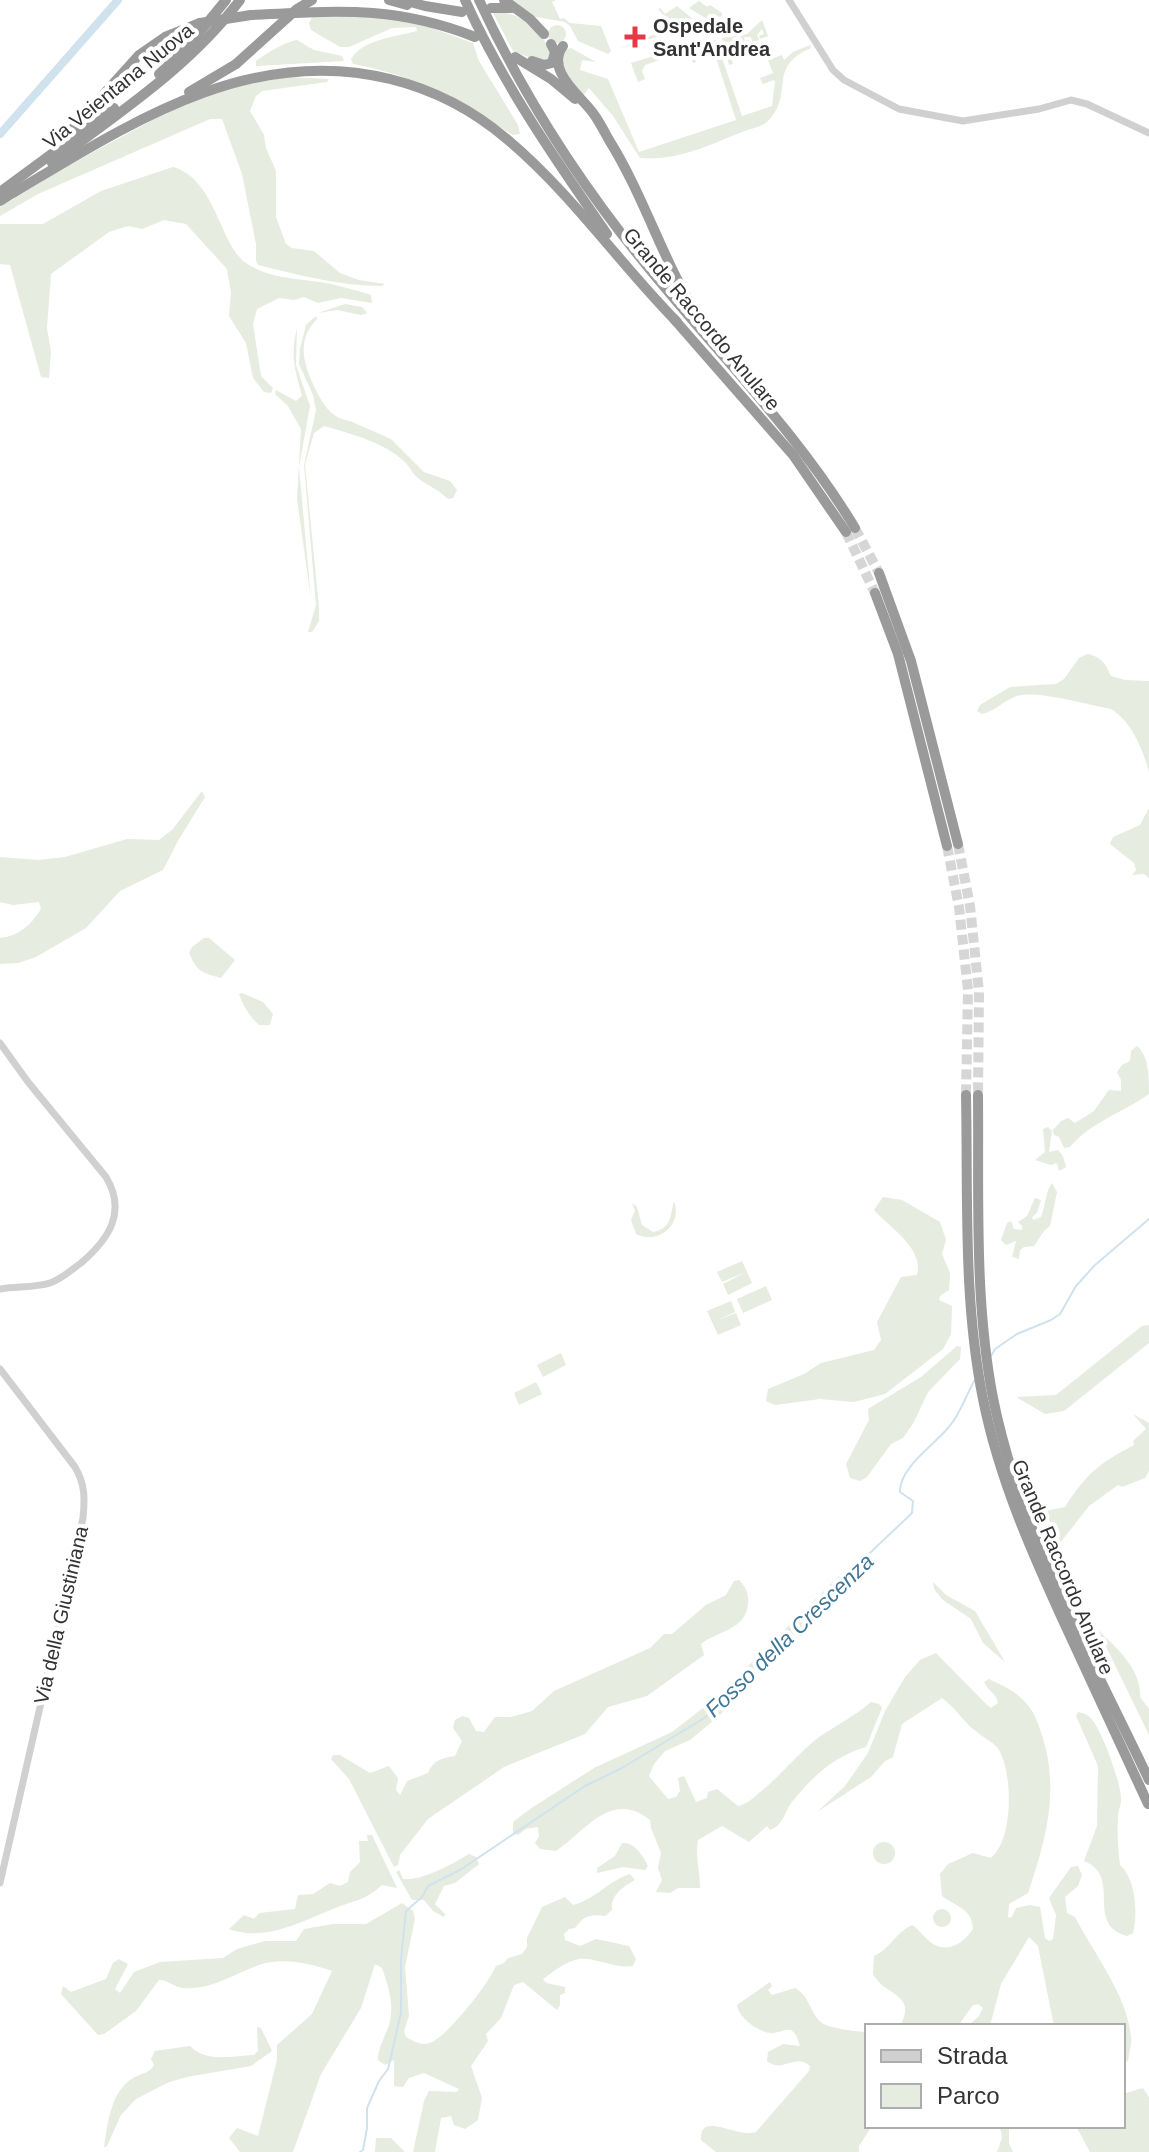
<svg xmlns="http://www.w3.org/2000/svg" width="1149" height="2152" font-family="Arial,sans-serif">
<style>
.green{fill:#e6ecdf}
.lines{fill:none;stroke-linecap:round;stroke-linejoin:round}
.stream{stroke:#cfe2ee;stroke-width:2}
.river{stroke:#cfe2ee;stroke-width:8}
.highway-tunnel{stroke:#d6d6d6;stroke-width:10;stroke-dasharray:10 5;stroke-linecap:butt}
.minor{stroke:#d0d0d0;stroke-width:7}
.highway{stroke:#9a9a9a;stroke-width:10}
.highway-bridge{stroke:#9a9a9a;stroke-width:10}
.poi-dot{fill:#e63946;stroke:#fff;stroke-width:3}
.labels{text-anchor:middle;stroke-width:8;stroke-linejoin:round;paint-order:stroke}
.poi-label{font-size:20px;font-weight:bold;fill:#333;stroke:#fff;text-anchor:start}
.street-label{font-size:20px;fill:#333;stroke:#fff}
.water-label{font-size:22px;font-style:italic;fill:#3f7597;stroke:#fff}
</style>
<rect width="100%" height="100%" fill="#fff"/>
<g class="green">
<polygon points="509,0 556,0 552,2 560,19 564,18 570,23 601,26 611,51 608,54 578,41 570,26 565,22 536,17"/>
<polygon points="699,1 707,7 710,5 722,13 722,16 707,19 689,8"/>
<polygon points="677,6 695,21 694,25 619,49 667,29 669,23 672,24 658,9 660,8 665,14"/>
<path d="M 492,11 C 521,12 546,32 552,59 L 541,62 L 513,51 Z"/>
<path d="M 313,15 L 387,16 L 431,26 L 437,30 L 473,43 L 479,61 L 518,125 L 520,134 L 513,135 C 458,101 418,76 353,64 L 351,59 C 363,39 396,37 417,31 L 416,27 L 392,28 L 349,47 L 340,47 L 311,30 L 309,23 Z"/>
<polygon points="762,20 768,36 760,39 759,36 764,34 762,29 757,35 759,40 752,42 751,37 744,37 745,41 749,40 750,43 738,47 736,40 731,42 736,48 729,51 733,64 729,65 722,38 747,34"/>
<circle cx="557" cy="34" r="9"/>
<path d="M 297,40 L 314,50 L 342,56 L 344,61 L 256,66 L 256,61 C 265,54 287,41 297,40 Z"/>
<path d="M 716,40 L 742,116 L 772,106 L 775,82 L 774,80 L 763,84 L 760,78 L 773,73 L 768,60 L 782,55 L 784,60 L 793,52 L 810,45 L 811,48 C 767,67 794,91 770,119 C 763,127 752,128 742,132 C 709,145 678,161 640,158 L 613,116 L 589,88 L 583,96 L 562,67 L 562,51 L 571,48 L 596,62 L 582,60 L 580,70 L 608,79 L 639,152 L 736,120 L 711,42 Z"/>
<polygon points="688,45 691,47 696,62 693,63 690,54 685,51 645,65 642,71 645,79 638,82 631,63"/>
<path d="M 287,77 L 329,79 L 327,82 L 262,91 L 256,96 L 250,111 L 264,135 L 266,148 L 276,171 L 276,217 L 286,244 L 292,248 L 314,251 L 340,273 L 359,280 L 385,284 L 382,286 C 340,286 299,275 258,265 L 256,261 L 256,244 L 242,174 L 222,119 L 210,119 L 38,194 L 0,216 L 0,207 L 60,170 L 175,108 L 216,90 Z"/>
<path d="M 173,167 C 215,178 220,245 246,263 C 272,281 306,278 335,285 C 347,288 360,291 371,295 L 372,303 L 341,298 L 318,303 L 304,297 L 294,300 L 279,298 L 257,309 L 253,324 L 261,376 L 273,388 L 271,393 L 264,392 L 253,378 L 246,343 L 229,316 L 231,293 L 227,269 L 186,224 L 164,220 L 142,229 L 128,226 L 109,232 L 51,274 L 47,328 L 51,352 L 49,378 L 41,377 L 10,265 L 0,264 L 0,224 L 43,224 L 101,191 Z"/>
<polygon points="345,304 362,307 367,313 361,315 337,310 318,313"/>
<path d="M 316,316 L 317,319 C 294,342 305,369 318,394 C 325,408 334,419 350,421 L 391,439 L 424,472 L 450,481 L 457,490 L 453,498 L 448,499 C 440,491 431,487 422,481 C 414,476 411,469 406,463 C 385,442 351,434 324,426 L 314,433 L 305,464 L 319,608 L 319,621 L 312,632 L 308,632 L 316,605 L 304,465 L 316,410 L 313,395 L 299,364 L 300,349 L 306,325 Z"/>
<path d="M 297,328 L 296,365 L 310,406 L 299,467 L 311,599 L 297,499 L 301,429 L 288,406 L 275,394 L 276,390 L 296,401 L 302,396 C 295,369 290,357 297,328 Z"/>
<path d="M 1087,654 C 1102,657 1105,663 1111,676 L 1125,680 L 1149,681 L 1149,772 C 1143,750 1132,722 1111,709 C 1088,705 1044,692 1022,695 C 1006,697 997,711 982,714 L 977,711 L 980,705 L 1010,687 L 1056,684 L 1064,679 L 1079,658 Z"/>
<path d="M 202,791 L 205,797 L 179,839 L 163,870 L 120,891 L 86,928 L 36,957 L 18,963 L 0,964 L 0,938 C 19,936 31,925 41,909 L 39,902 L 13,905 L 0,902 L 0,857 L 38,860 L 65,857 L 127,839 L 159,840 L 172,830 Z"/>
<polygon points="1149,808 1149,878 1144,874 1132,875 1136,870 1134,863 1110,844 1113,837 1140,825"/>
<path d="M 204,938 L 209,938 L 235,960 L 221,978 C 203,973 197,972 189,953 L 192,947 Z"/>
<path d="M 242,993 L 263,1002 L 273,1014 L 270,1025 L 259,1025 C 250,1017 243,1006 239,994 Z"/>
<path d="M 1137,1046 C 1149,1056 1149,1077 1149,1094 C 1122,1113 1091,1122 1070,1147 L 1064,1148 L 1059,1137 L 1054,1135 L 1053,1130 L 1061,1121 L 1068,1118 L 1075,1123 L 1094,1111 L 1109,1090 L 1121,1091 L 1121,1080 L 1117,1072 L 1122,1065 L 1130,1061 L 1131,1051 Z"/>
<polygon points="1048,1127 1052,1131 1049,1152 1058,1150 1063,1156 1066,1167 1059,1171 1057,1163 1051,1165 1035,1160 1045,1152 1043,1129"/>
<path d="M 1052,1183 L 1057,1192 L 1050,1226 L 1044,1231 L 1034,1246 L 1024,1247 L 1020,1250 L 1019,1259 L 1012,1257 L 1016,1241 L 1006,1245 L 1001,1240 L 1007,1223 L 1011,1221 L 1014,1229 L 1022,1230 L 1022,1226 L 1018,1222 L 1027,1216 L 1035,1198 L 1041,1200 L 1037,1213 L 1032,1217 L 1033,1220 L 1041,1217 C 1046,1205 1045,1192 1052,1183 Z"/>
<path d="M 883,1197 L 902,1200 L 940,1222 L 946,1240 L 942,1254 L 950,1273 L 949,1290 L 940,1296 L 939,1300 L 952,1306 L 951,1334 L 943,1349 L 885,1394 L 854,1402 L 820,1399 L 775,1405 L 766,1401 L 768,1389 L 804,1374 L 821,1363 L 874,1350 L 881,1340 L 877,1322 L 901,1277 L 917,1275 C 924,1248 891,1229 874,1210 Z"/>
<path d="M 674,1201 C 683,1225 658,1245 636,1234 L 631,1220 L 635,1211 L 632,1203 L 637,1207 L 642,1225 L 653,1232 C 672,1228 670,1216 674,1201 Z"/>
<polygon points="742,1261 752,1283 728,1295 723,1284 746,1272 722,1282 717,1272"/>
<polygon points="766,1286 772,1300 743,1313 737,1299"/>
<polygon points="731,1301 735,1312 716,1321 736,1313 741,1325 718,1335 707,1311"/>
<polygon points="1149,1325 1149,1343 1064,1411 1045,1414 1016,1397 1056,1395 1142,1326"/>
<polygon points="957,1346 961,1347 960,1359 928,1392 914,1422 903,1438 891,1444 867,1477 860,1481 850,1478 846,1464 869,1420 868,1409 921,1377"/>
<polygon points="561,1353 566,1365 543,1377 537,1365"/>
<polygon points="536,1382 542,1394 519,1405 514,1393"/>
<path d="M 1133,1414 L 1149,1423 L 1149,1471 L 1145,1478 L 1122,1487 L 1118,1485 L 1089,1506 L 1060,1543 L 1045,1511 L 1065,1507 C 1087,1473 1098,1464 1134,1445 L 1133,1441 L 1146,1429 Z"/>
<path d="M 843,1572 L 852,1576 L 850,1583 L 770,1656 L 720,1715 L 690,1740 L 665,1751 L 654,1764 L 649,1776 L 668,1799 L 676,1797 L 680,1791 L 678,1778 L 684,1776 L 696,1802 L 707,1798 L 708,1792 L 717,1789 L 738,1806 C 747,1804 752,1799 759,1793 C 781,1776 797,1754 819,1737 C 837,1725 855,1716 871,1702 L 879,1704 L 882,1708 L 866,1747 C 834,1756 813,1776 792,1802 C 784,1812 784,1825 770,1830 L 767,1826 L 749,1842 L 722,1826 L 698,1840 C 695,1857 700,1871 700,1888 L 678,1888 L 670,1893 L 656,1892 L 662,1880 L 658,1868 L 661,1853 L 651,1828 L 650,1820 C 612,1789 585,1831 556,1851 L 540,1849 L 535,1843 L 539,1836 L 538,1827 L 526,1829 L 518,1835 L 513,1832 L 513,1822 L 530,1809 L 594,1768 L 672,1732 L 716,1698 Z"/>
<path d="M 739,1580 C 746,1587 749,1594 748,1604 C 746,1630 717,1631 701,1644 L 704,1655 L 647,1696 L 608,1707 L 585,1734 L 504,1767 L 428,1819 L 400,1855 L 398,1865 L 394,1867 L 349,1779 L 331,1759 L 333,1755 L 340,1755 L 370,1773 L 389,1766 L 398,1778 L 396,1790 L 400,1795 L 407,1781 L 428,1773 C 433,1760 442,1758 455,1756 L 462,1741 L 453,1728 L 455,1720 L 462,1716 L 469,1718 L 476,1731 L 484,1732 L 495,1717 L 511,1717 L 532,1711 L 554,1691 L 650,1648 L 664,1634 L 672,1634 L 706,1605 L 726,1595 L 734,1581 Z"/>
<polygon points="933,1582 946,1595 975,1611 1005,1662 983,1643 971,1619 943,1600 934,1589"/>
<path d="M 1098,1630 C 1116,1647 1142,1670 1140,1697 L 1149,1709 L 1149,1735 Z"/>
<path d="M 936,1653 L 986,1704 L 991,1708 L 998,1703 C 997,1694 988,1691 984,1682 L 989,1679 C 1001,1685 1016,1691 1025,1702 C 1034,1711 1038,1723 1042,1735 C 1060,1790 1046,1840 1028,1893 L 1009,1904 L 1008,1917 L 1011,1918 L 1016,1908 L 1030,1905 L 1040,1907 L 1045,1938 L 1049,1941 L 1053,1939 L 1056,1915 L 1049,1898 L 1071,1867 L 1078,1866 L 1082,1875 L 1078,1886 L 1065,1897 L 1067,1913 L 1075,1917 C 1093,1952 1128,1997 1131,2037 C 1132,2044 1129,2053 1128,2061 L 1123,2063 L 1123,2026 L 1054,2026 L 1038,1946 L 1029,1937 L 1001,1984 L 991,2022 L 988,2026 L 968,2026 L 979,2016 L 983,2008 L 978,2004 L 973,2005 L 958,2026 L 900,2026 C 918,1993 885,1997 873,1974 L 874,1956 C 890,1949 896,1932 912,1925 C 919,1929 921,1934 927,1939 C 944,1956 962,1945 973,1929 C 972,1908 956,1907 942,1896 L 940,1874 L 948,1864 L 973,1853 L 991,1858 C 1013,1840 1013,1777 1000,1752 C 995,1742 985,1739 977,1732 C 964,1723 957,1709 942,1698 L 902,1724 L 893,1757 L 885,1761 L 871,1777 L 817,1812 L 845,1786 L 868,1753 L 885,1711 L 905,1677 L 920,1660 Z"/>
<path d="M 1078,1712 C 1084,1713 1089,1715 1093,1721 C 1103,1734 1120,1781 1121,1797 C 1122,1804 1118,1810 1118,1816 C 1117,1833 1118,1848 1120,1865 C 1136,1879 1138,1914 1133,1933 L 1127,1936 C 1084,1924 1123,1876 1084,1861 L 1097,1826 L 1098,1766 L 1076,1716 Z"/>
<path d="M 367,1835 L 372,1835 L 397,1888 L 382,1885 C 364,1901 358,1899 338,1907 C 304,1920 265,1943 229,1929 L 244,1915 L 254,1919 L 259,1913 L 295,1909 L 298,1895 L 313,1894 L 330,1883 L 340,1886 L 348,1882 L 350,1872 L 360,1862 L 359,1841 L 368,1841 Z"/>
<circle cx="884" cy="1853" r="11"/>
<path d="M 622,1843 C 635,1842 643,1856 648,1866 L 645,1870 L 623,1867 L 597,1873 L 597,1868 L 615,1856 Z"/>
<path d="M 469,1854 L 476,1857 L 479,1864 L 455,1883 L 444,1886 L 435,1904 L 445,1914 L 444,1917 L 433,1911 L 424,1900 L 412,1900 L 396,1872 L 399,1870 L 403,1879 C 422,1881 453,1864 469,1854 Z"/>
<path d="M 630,1874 L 635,1880 C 623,1887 610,1895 612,1910 L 605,1916 C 589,1914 584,1916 575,1928 L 569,1929 L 564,1934 L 565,1940 L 580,1946 L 596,1939 L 629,1946 L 636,1959 L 633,1966 C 614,1969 596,1957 579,1959 C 566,1961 553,1972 543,1979 L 546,1983 L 565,1987 L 565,1993 L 560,1995 L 560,2005 L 557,2010 L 523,1982 L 514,1985 L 501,2018 L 486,2034 L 488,2041 L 471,2066 L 482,2098 L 478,2120 L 465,2129 L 454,2125 L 451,2116 L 441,2118 L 435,2152 L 413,2152 L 424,2101 L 429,2091 L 457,2092 L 459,2089 L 424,2073 L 409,2078 L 403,2087 L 394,2086 L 394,2060 L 385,2065 L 378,2060 C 378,2045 387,2035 390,2021 C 394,2003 388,1985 382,1968 L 375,1964 L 361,2008 L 321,2074 L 293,2152 L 240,2152 L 229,2138 L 237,2128 L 258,2136 L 277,2060 L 277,2045 L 312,2014 L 332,1971 C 310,1963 281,1957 259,1965 C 234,1974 210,1991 182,1988 C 174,1987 168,1980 159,1980 L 136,2011 L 104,2034 L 98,2035 L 61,1994 L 63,1986 L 71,1992 L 106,1979 L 113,1963 L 119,1959 L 128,1964 L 115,1989 L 120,1993 L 134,1972 L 160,1962 L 223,1958 L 237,1949 L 265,1941 L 296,1941 L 304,1929 L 333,1924 L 366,1924 L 402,1903 L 413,1911 L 415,1919 L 405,1967 L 409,2016 L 404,2031 L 406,2037 C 414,2041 420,2046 430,2043 C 447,2037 489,1983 496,1966 L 504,1963 L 508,1958 L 522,1954 L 527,1947 L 527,1938 L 542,1907 L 565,1897 L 573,1905 C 596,1899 608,1881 630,1874 Z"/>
<circle cx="942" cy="1918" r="9"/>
<path d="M 770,1982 L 772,1986 L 768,1990 L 772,1995 L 795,1988 C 810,1996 810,2014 822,2023 C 829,2028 858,2032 867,2032 L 867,2126 L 872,2126 L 859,2146 L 859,2152 L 716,2152 L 701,2140 C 699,2110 738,2139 756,2132 L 809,2071 L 810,2066 C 795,2052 782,2074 767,2061 L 768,2052 L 783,2044 L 800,2046 C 798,2041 797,2032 790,2030 C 784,2029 777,2034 770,2033 C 757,2031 739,2018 737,2005 Z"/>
<path d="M 257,2027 L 261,2028 L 272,2051 L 251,2066 L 187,2077 L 169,2082 L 136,2099 L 121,2115 L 107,2146 L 104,2147 C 108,2124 110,2092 133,2078 C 141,2073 149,2074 154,2065 L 151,2059 L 155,2051 L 190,2046 C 206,2063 232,2056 254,2055 L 258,2051 Z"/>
<polygon points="1143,2088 1149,2097 1149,2152 1090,2152 1076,2126 1123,2126 1123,2094"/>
<polygon points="1000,2126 1009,2126 1009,2143 1013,2152 997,2152 1002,2138"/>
<polygon points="376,2138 391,2138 405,2152 375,2152"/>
</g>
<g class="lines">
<g class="stream">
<polyline points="991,1356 995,1349 1017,1334 1051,1320 1060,1314 1076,1286 1095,1265 1149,1219"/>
<path d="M 360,2152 L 363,2150 L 367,2128 L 367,2108 L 379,2081 L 388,2069 L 401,2013 L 401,1958 L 406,1911 L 422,1897 L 428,1886 L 460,1870 L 585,1786 L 622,1768 L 706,1717 L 791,1628 L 912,1513 L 913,1501 L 900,1492 C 899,1468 934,1445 948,1428 C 961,1414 966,1394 976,1378"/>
</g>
<polyline class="river" points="0,134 118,0"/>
<g class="highway-tunnel">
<polyline points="855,528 879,573"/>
<polyline points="846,532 875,593"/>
<polyline points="958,844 970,906 979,992 978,1095"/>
<polyline points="947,846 959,907 968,990 966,1095"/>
</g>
<g class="minor">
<polyline points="789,0 833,70 844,80 899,109 963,121 1039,109 1071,100 1087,104 1149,133"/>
<path d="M 0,1043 L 28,1082 L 106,1177 C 127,1212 109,1239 81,1263 C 71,1270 62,1279 50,1283 C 34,1288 16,1286 0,1289"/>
<path d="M 0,1369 L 75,1467 C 85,1484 85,1498 83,1518 L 0,1883"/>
</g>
<g class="highway">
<polyline points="389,0 407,5"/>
<polyline points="403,0 425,6 462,12"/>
<path d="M 465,0 C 503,84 555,159 607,234"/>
<path d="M 479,0 C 527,104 593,203 667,290 C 732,368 802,440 855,528"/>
<polyline points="504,0 530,19 544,34"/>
<polyline points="491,8 512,8"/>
<path d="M 251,15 C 336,11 394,5 475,37"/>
<path d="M 563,46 C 545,70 580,95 593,113 C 599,121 604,131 609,140 C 646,199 665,269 705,327"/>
<polyline points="515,57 551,79 575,99"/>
<polyline points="532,61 544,65 552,63 555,52 551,44"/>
<polyline points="159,74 189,45 226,0"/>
<polyline points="189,92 236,64"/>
<polyline points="64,138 139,55 165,37 200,23"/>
<path d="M 52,163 C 117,114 190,67 240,0"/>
<polyline points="0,192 114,108"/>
<path d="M 13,193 C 129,124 249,44 390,79 C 435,90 473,110 508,140 C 572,194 619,263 677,322"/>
<polyline points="0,201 17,190"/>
<polyline points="674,319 793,455 846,532"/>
<polyline points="879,573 911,661 958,844"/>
<polyline points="875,593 898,654 947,846"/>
<path d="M 966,1095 C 968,1196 963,1300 983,1399 C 999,1479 1032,1553 1066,1627 C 1093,1686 1121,1745 1148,1804"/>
<path d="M 978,1095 C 979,1196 974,1299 993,1398 C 1020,1533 1091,1657 1149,1780"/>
</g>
<g class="highway-bridge">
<polyline points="200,23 251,15"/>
<polyline points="236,64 297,9 312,0"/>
</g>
</g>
<path class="poi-dot" d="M631 25h8v8h8v8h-8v8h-8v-8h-8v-8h8z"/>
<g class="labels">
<g class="poi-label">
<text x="653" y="33">Ospedale<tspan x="653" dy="23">Sant'Andrea</tspan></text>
</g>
<g class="street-label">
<text transform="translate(118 86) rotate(-39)" y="7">Via Veientana Nuova</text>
<text transform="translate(702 319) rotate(50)" y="7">Grande Raccordo Anulare</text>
<text transform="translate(1063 1567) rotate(67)" y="7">Grande Raccordo Anulare</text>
<text transform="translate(61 1615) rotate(-77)" y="7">Via della Giustiniana</text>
</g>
<g class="water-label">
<text transform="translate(789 1635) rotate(-44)" y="8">Fosso della Crescenza</text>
</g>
</g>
<rect x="865" y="2024" width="260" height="104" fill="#ffffff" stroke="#adadad" stroke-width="2"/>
<rect x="881" y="2050" width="40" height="12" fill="#d0d0d0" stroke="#adadad" stroke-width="2"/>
<text x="937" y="2064" font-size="24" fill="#333333">Strada</text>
<rect x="881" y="2084" width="40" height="24" fill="#e6ecdf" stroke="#adadad" stroke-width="2"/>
<text x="937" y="2104" font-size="24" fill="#333333">Parco</text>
</svg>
